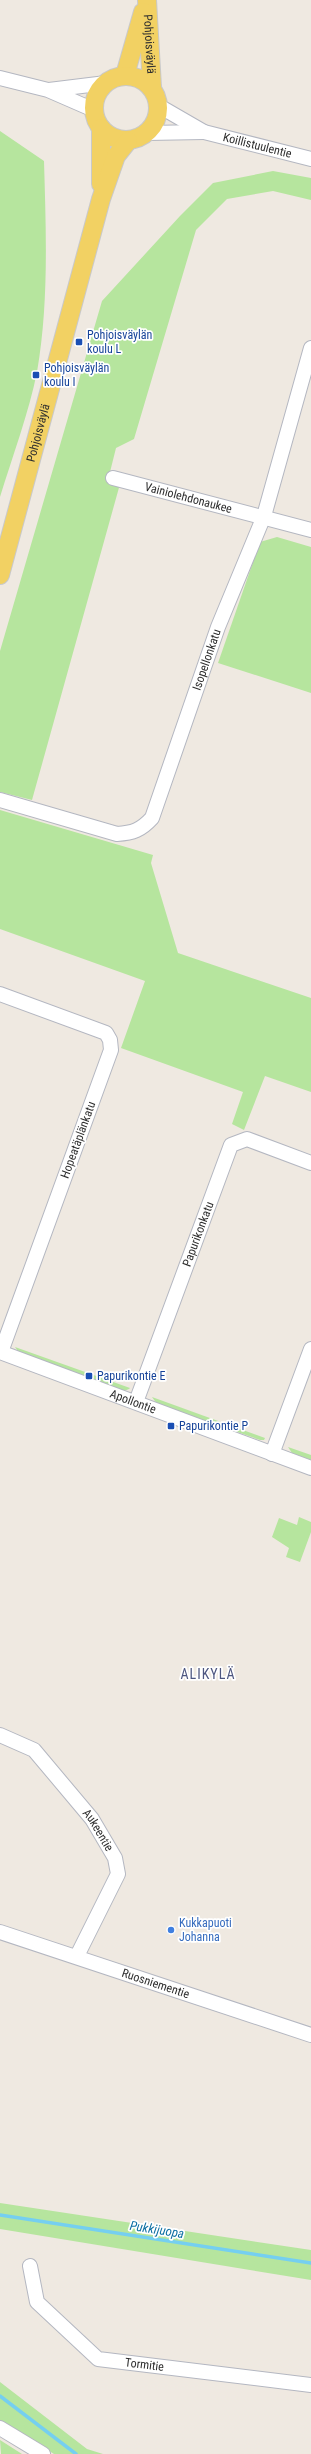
<svg xmlns="http://www.w3.org/2000/svg" width="311" height="2454" font-family="'Roboto Condensed',sans-serif">
<style>
.green{fill:#b6e59e}
.lines{fill:none;stroke-linecap:round;stroke-linejoin:round}
.stream{stroke:#75cff0;stroke-width:3.5}
.minor-casing{stroke:#b4b7c1;stroke-width:16}
.major-casing{stroke:#c9c9c9;stroke-width:20}
.minor{stroke:#fff;stroke-width:14}
.major{stroke:#f2d163;stroke-width:18}
.transit-dot{fill:#1a4fb4;stroke:#fff;stroke-width:1.5}
.shop-dot{fill:#3f7fe0;stroke:#fff;stroke-width:1.5}
.labels{text-anchor:middle;stroke-width:3.5;stroke-linejoin:round;paint-order:stroke}
.street-label{font-size:12px;fill:#2e2e2e;stroke:#fff}
.transit-label{font-size:12px;fill:#164399;stroke:#fff;text-anchor:start}
.shop-label{font-size:12px;fill:#366cbe;stroke:#fff;text-anchor:start}
.water-label{font-size:13px;font-style:italic;fill:#0d6fa3;stroke:#fff}
.quarter-label{font-size:14px;letter-spacing:1px;fill:#4d5680;stroke:#fff}
</style>
<rect width="100%" height="100%" fill="#efe9e1"/>
<g class="green">
<path d="M 0,131 L 44,161 C 46,231 49,303 37,372 C 29,412 12,458 0,497 Z"/>
<polygon points="273,171 311,178 311,200 273,191 227,199 196,230 134,439 116,448 108,480 120,484 32,800 0,792 0,651 102,301 180,216 213,183"/>
<polygon points="277,537 311,547 311,693 218,663 260,542"/>
<polygon points="0,810 153,855 151,863 178,953 311,998 311,1092 265,1076 244,1130 232,1124 243,1092 121,1048 145,981 0,929"/>
<polygon points="15,1347 130,1388 129,1389 124,1391 20,1354"/>
<polygon points="152,1397 265,1438 264,1440 260,1440 157,1404"/>
<polygon points="288,1447 311,1455 311,1460 292,1453"/>
<polygon points="299,1517 311,1522 311,1532 300,1562 286,1557 289,1548 272,1537 279,1518 297,1525"/>
<polygon points="0,2203 311,2250 311,2280 0,2229"/>
<polygon points="0,2382 87,2449 103,2454 54,2454 0,2420"/>
<polygon points="0,2440 22,2454 1,2454"/>
</g>
<g class="lines">
<g class="stream">
<polyline points="0,2215 311,2263"/>
<polyline points="0,2396 76,2454"/>
</g>
<g class="minor-casing">
<g id="minor">
<polyline points="0,78 48,90 94,110"/>
<polyline points="49,90 106,83"/>
<path id="s1" d="M 159,106 L 204,132 L 311,159"/>
<polyline points="147,133 204,132"/>
<path id="s2" d="M 113,478 L 311,530"/>
<path id="s3" d="M 0,800 L 117,834 C 133,833 141,830 152,818 L 218,627 L 264,516 L 311,348"/>
<polyline points="0,994 106,1033 110,1040 111,1050 1,1352"/>
<path id="s4" d="M 0,1352 L 311,1468"/>
<path id="s5" d="M 136,1402 L 231,1145 L 247,1139 L 311,1163"/>
<polyline points="272,1454 311,1349"/>
<path id="s6" d="M 0,1735 L 34,1750 L 92,1819 L 115,1858 L 118,1874 L 77,1956"/>
<path id="s7" d="M 0,1932 L 311,2035"/>
<path id="s8" d="M 30,2266 L 37,2302 L 98,2359 L 311,2385"/>
<polyline points="0,2428 43,2454"/>
</g>
</g>
<g class="major-casing">
<g id="major">
<path id="s9" d="M 147,0 L 152,87"/>
<polyline points="125,75 143,12"/>
<circle cx="126" cy="108" r="32"/>
<polyline points="101,184 101,128"/>
<path id="s10" d="M 0,575 L 101,199 L 116,156 L 128,141"/>
</g>
</g>
<use href="#minor" class="minor"/>
<use href="#major" class="major"/>
</g>
<g class="transit-dot">
<rect x="75" y="338" width="8" height="8" rx="2"/>
<rect x="32" y="371" width="8" height="8" rx="2"/>
<rect x="85" y="1372" width="8" height="8" rx="2"/>
<rect x="167" y="1422" width="8" height="8" rx="2"/>
</g>
<circle class="shop-dot" cx="171" cy="1930" r="4"/>
<g class="labels">
<g class="street-label">
<text dy="4" stroke="none"><textPath href="#s9" startOffset="44">Pohjoisväylä</textPath></text>
<text dy="4" stroke="none"><textPath href="#s1" startOffset="107">Koillistuulentie</textPath></text>
<text dy="4" stroke="none"><textPath href="#s10" startOffset="147">Pohjoisväylä</textPath></text>
<text dy="4" stroke="none"><textPath href="#s2" startOffset="78">Vainiolehdonaukee</textPath></text>
<text dy="4" stroke="none"><textPath href="#s3" startOffset="329">Isopellonkatu</textPath></text>
<text transform="translate(78 1140) rotate(-70)" y="4">Hopeatäplänkatu</text>
<text dy="4" stroke="none"><textPath href="#s5" startOffset="179">Papurikonkatu</textPath></text>
<text dy="4" stroke="none"><textPath href="#s4" startOffset="142">Apollontie</textPath></text>
<text dy="4" stroke="none"><textPath href="#s6" startOffset="140">Aukeentie</textPath></text>
<text dy="4" stroke="none"><textPath href="#s7" startOffset="164">Ruosniementie</textPath></text>
<text dy="4" stroke="none"><textPath href="#s8" startOffset="167">Tormitie</textPath></text>
</g>
<g class="transit-label">
<text x="87" y="339">Pohjoisväylän<tspan x="87" dy="14">koulu L</tspan></text>
<text x="44" y="372">Pohjoisväylän<tspan x="44" dy="14">koulu I</tspan></text>
<text x="97" y="1380">Papurikontie E</text>
<text x="179" y="1430">Papurikontie P</text>
</g>
<g class="shop-label">
<text x="179" y="1927">Kukkapuoti<tspan x="179" dy="14">Johanna</tspan></text>
</g>
<g class="water-label">
<text transform="translate(157 2229) rotate(9)" y="5">Pukkijuopa</text>
</g>
<g class="quarter-label">
<text x="208" y="1679">ALIKYLÄ</text>
</g>
</g>
</svg>
